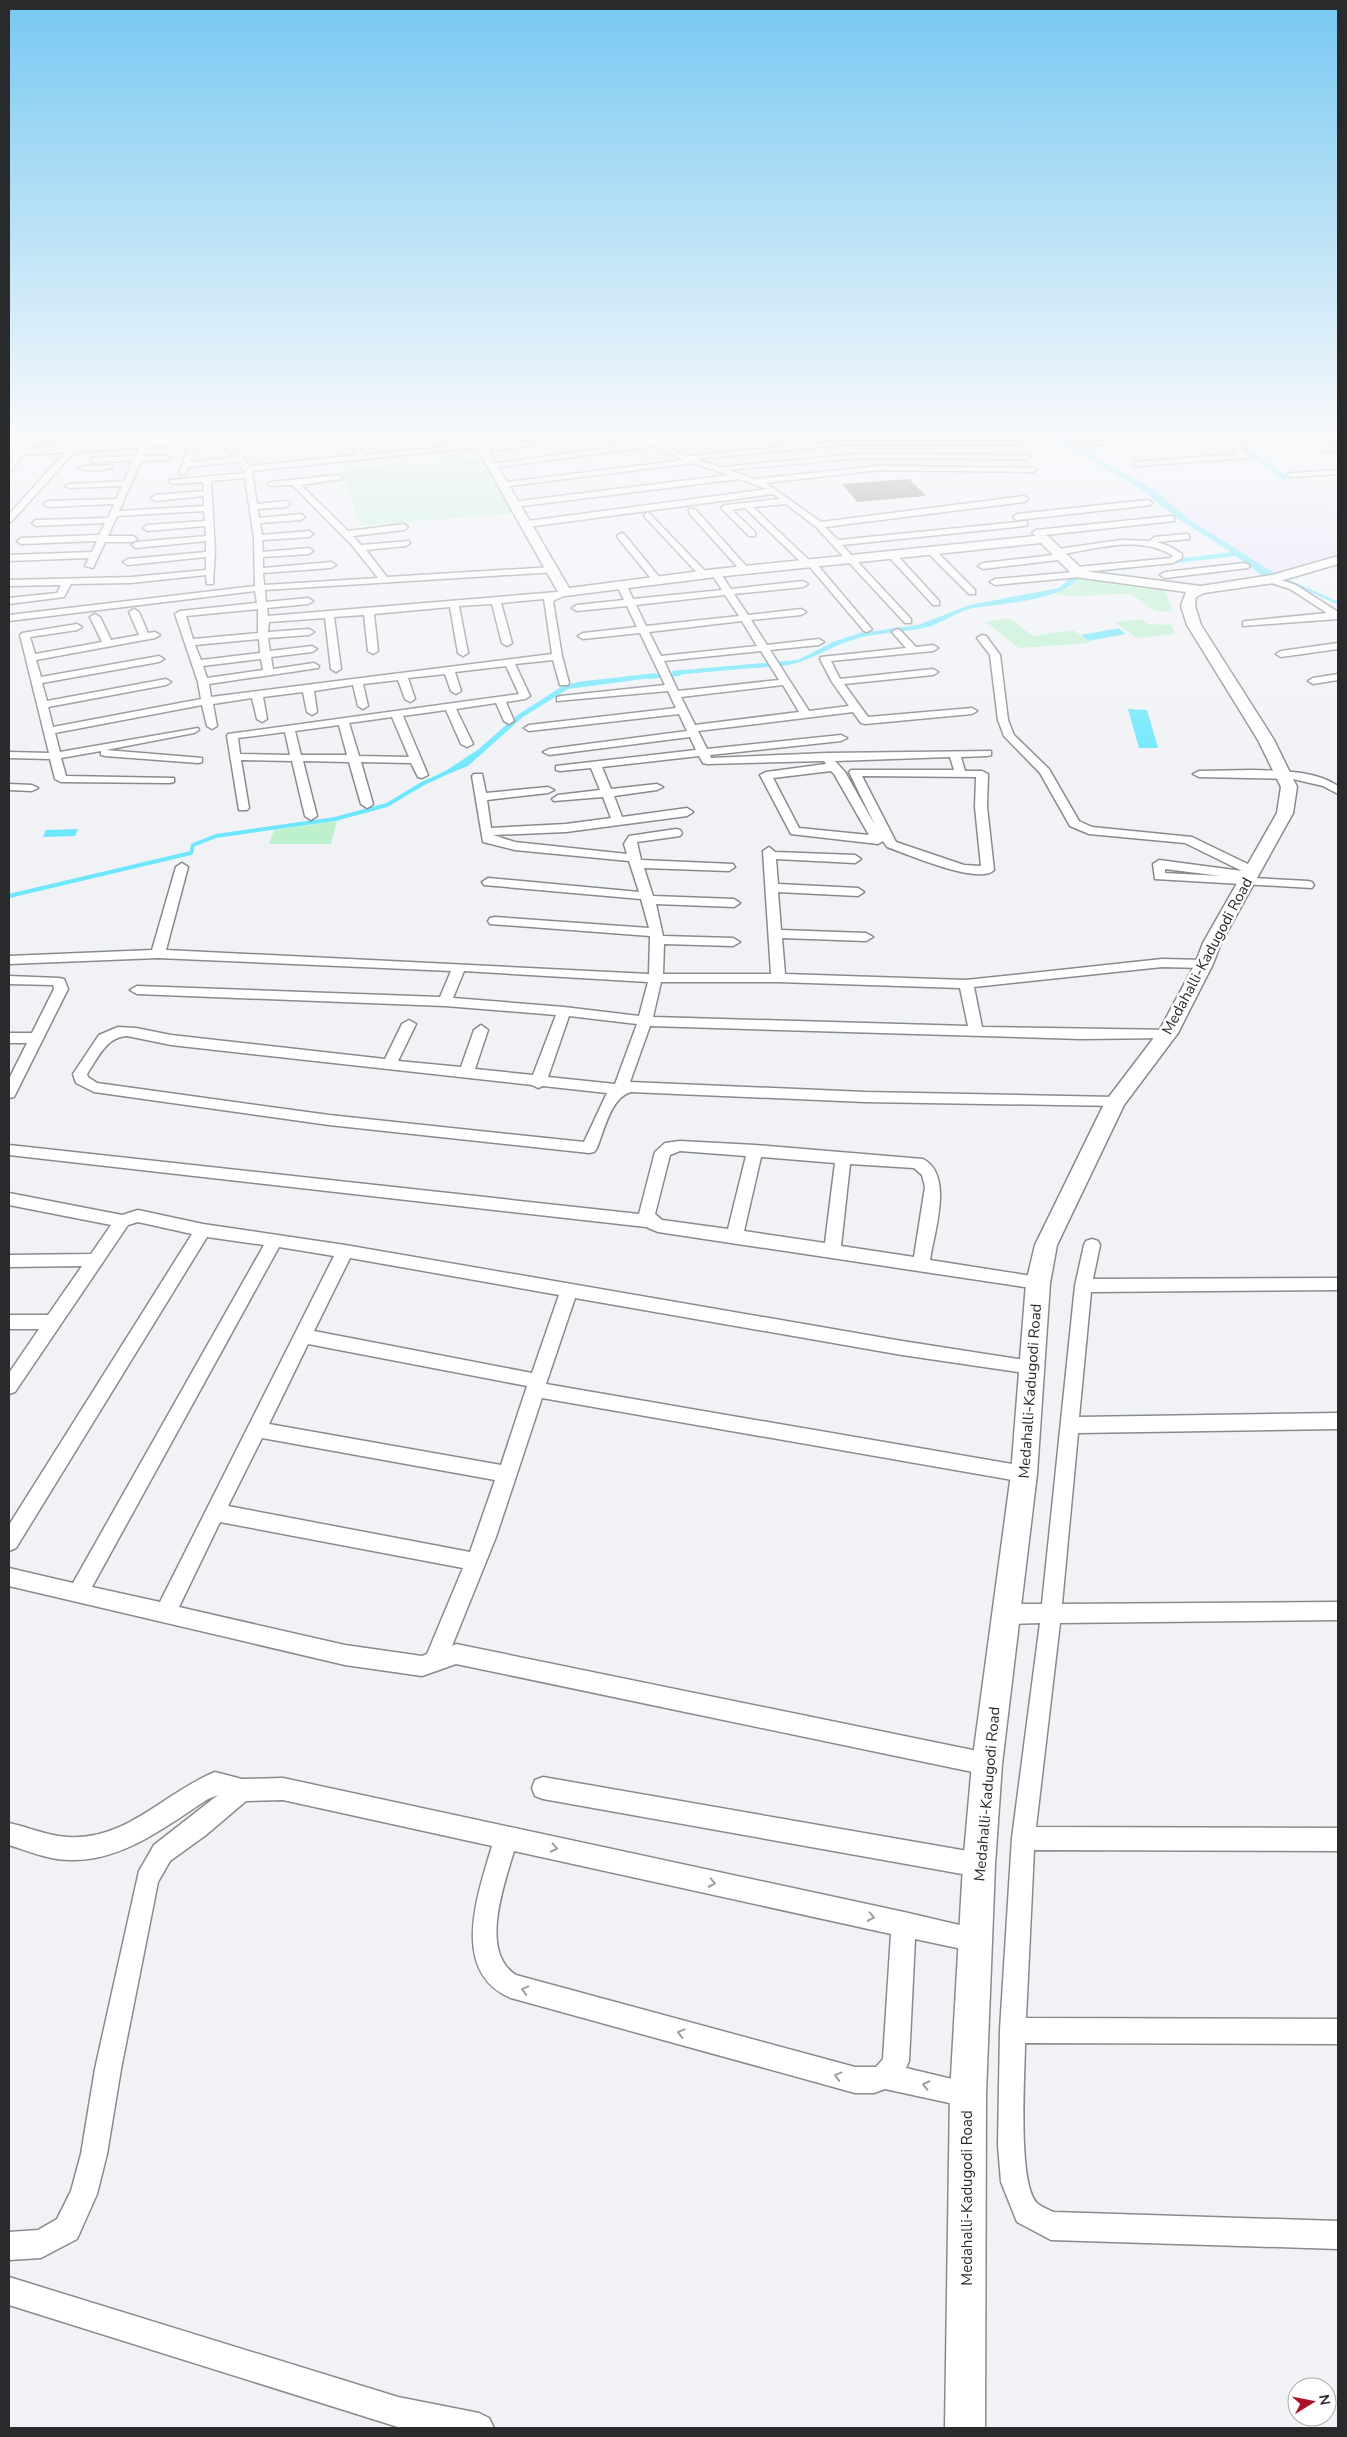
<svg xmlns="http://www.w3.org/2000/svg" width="1347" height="2437" font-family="'Nunito Sans',sans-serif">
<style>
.industrial{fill:#eae5fb}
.green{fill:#bdf1ce}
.water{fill:#6ee7fe}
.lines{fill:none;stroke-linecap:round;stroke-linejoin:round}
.stream-far1{stroke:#6ee7fe;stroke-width:2.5}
.stream{stroke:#6ee7fe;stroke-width:4}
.building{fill:#6f6b6b}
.street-casing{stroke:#888b8e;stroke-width:3}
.secondary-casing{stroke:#888b8e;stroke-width:3}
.street{fill:#fff;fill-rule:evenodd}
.secondary{fill:#fff;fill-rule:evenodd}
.oneway{stroke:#9f9fa0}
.labels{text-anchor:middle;stroke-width:5;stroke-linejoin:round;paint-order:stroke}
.street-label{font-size:15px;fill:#292a2b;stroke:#fff}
</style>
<rect width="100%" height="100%" fill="#f0f2f6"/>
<polygon class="industrial" points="1296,479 1338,510 1338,553 1274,573 1192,521 1152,488"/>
<g class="green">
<polygon points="478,460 515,513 360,526 342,470"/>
<path d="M 1081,577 L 1165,590 L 1173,611 C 1168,611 1162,612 1157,611 C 1146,608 1139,595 1127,594 C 1103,592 1077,601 1054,593 L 1072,587 Z"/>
<polygon points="1010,618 1033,636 1073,630 1089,643 1019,648 986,622"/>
<polygon points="1141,619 1148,624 1171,625 1175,634 1137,638 1114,622"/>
<polygon points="337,821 331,844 269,844 274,830"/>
</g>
<g class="water">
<polygon points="1053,434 1062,434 1100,460 1152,488 1192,521 1274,573 1263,576 1236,556 1094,573 1087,570 1231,552 1178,519 1139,488 1072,449"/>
<polygon points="1244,445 1262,457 1259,458 1292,479 1283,480 1238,446"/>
<path d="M 1074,575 L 1081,577 C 1059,601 1005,603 973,608 C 958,611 946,621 931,626 C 904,634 876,631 849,641 C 826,649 806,663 782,666 L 780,662 L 798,660 L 833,642 L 860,633 L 918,625 L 970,605 L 1059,588 Z"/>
<polygon points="1119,628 1126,634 1088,641 1081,635"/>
<polygon points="763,663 765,667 674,675 672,671"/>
<polygon points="656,673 658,677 568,689 523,717 468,766 445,775 444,772 479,749 516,716 561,687 577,682"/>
<polygon points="1128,709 1147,710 1158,748 1139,748"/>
<polygon points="78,829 75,836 43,837 46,830"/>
</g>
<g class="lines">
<polyline class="stream-far1" points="1266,571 1338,603"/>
<g class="stream">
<polyline points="757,666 786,663"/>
<polyline points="650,677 679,674"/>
<polyline points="9,896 191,853 193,845 216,836 335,819 387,805 422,784 450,771"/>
</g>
</g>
<polygon class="building" points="909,479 926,496 857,502 842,484"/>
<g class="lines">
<g class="street-casing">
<g id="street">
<polygon points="99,434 130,434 126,436 99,438 95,436"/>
<path d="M 179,434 L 188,434 L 198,441 L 190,462 L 234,457 L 218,437 L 222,435 L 250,466 L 357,455 L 349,442 L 353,440 L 356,440 L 364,455 L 482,443 L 482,447 L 479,447 L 252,471 L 257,504 L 286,501 L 290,504 L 286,507 L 258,509 L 259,518 L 301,514 L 305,517 L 301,520 L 260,523 L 262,535 L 309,531 L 313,534 L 309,537 L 262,540 L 263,552 L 309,548 L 313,551 L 309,554 L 263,557 L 263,568 L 331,562 L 336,565 L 331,568 L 263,573 L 264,585 L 378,578 L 351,544 L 292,485 L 271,486 L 267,484 L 271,482 L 338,475 L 342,477 L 341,479 L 301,485 L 348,531 L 404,524 L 408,527 L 404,530 L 353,536 L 361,545 L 409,541 L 410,543 L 406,546 L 366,550 L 387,577 L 553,567 L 556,568 L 556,572 L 265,590 L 266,602 L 308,598 L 313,601 L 308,604 L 267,608 L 268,616 L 557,592 L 568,590 L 568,594 L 553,601 L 562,656 L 569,683 L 568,685 L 560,685 L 553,660 L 515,664 L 530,696 L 525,699 L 506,702 L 514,721 L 509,724 L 504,721 L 496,703 L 456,709 L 473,744 L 467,747 L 461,744 L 446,710 L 403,716 L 428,775 L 422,778 L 418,777 L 411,763 L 361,762 L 373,804 L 371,806 L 367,808 L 361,804 L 349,762 L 303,761 L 317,816 L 311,820 L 305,816 L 292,761 L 241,760 L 249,808 L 247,810 L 239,810 L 227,736 L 228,734 L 519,694 L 506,666 L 455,672 L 461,691 L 456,694 L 451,691 L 445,674 L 408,678 L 415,699 L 410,702 L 405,699 L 398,680 L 363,684 L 368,706 L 363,709 L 358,706 L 353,685 L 314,691 L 317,712 L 312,715 L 307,712 L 303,692 L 263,697 L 267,719 L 262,722 L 257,719 L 252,698 L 213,704 L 217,726 L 212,729 L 207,726 L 202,705 L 55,733 L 60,752 L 198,728 L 199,730 L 194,733 L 106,750 L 202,758 L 202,762 L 198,763 L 105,756 L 101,755 L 101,751 L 61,758 L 66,776 L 174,778 L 174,782 L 170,783 L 61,782 L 55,779 L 50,759 L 9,758 L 9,752 L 49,753 L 20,635 L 22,633 L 77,624 L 82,627 L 77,630 L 30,637 L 35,654 L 102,642 L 90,617 L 95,614 L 100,617 L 111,640 L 139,635 L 129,612 L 134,609 L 139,612 L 148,633 L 155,632 L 160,635 L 155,638 L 36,660 L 41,677 L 159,656 L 164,659 L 159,662 L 42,683 L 47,701 L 166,679 L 171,682 L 166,685 L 48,707 L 53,727 L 201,699 L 198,682 L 175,614 L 180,611 L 257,603 L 255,591 L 9,621 L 9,615 L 255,586 L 254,538 L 245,478 L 211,481 L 215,551 L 213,584 L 207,584 L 206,575 L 131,583 L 71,584 L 64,597 L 9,604 L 9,598 L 57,593 L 61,585 L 9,586 L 9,580 L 131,577 L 206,570 L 206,557 L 128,565 L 123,562 L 128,559 L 206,552 L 206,541 L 136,548 L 132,545 L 136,542 L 206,536 L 205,526 L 147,531 L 143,528 L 147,525 L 205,521 L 204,511 L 117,516 L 108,536 L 133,536 L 137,539 L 133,542 L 105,542 L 93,568 L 85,566 L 89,558 L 9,561 L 9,555 L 92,552 L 97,541 L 21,544 L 17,541 L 21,538 L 99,535 L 105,523 L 36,526 L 32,523 L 36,520 L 108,518 L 114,504 L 48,507 L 44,504 L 48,501 L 116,499 L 122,486 L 69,488 L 65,486 L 69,484 L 124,481 L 133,461 L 94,462 L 91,462 L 91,458 L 135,456 L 141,444 L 145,442 L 149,444 L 143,456 L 167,456 L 171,458 L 167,460 L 141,461 L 119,511 L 204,506 L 204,496 L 155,501 L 151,498 L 155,495 L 204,491 L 203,482 L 173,484 L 169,482 L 170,480 L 245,473 L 238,462 L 188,467 L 185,474 L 179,474 L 190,442 ZM 544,599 L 552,654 L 211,697 L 209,684 L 318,668 L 319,666 L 314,663 L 273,669 L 271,657 L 312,652 L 317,649 L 312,646 L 270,651 L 268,638 L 309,635 L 314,632 L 309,629 L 268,632 L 269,622 L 325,618 L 331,669 L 336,672 L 341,669 L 334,617 L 364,615 L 368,651 L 373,654 L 378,651 L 374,614 L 450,607 L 458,653 L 463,656 L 468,653 L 459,606 L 492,604 L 502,643 L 507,646 L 512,643 L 501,603 ZM 258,609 L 258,633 L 193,639 L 186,616 ZM 259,639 L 260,653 L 201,660 L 195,645 ZM 261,659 L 263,670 L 207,678 L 203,666 ZM 392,717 L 409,757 L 359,756 L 349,723 ZM 339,725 L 347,755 L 301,755 L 295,731 ZM 285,732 L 290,755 L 240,754 L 238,738 Z"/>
<polygon points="590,434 611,434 607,436 481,452 477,450 481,448"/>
<polygon points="635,434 644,434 657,441 711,434 730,434 665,445 689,456 842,441 1021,441 1025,443 1021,445 842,445 696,459 720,467 860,454 1027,455 1031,457 1027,459 860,458 729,470 755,479 878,466 1033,468 1037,470 1033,472 878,470 766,483 821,522 1024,496 1028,499 1024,502 825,527 838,540 1027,521 1027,525 1024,526 842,545 911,619 911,623 905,623 816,527 786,504 753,507 811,562 815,562 870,627 872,629 867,632 864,631 809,566 805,566 745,508 732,510 755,532 755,536 749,536 721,508 725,505 780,499 773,494 528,527 524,524 528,521 767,489 765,488 739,479 515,507 511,504 512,502 729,475 693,463 501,487 497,485 501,483 684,460 655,446 491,468 487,466 491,464 648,442"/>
<polygon points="1215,434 1224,434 1234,442 1309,434 1329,447 1338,447 1338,451 1324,452 1307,440 1239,446 1251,456 1247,458 1137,466 1134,466 1134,462 1240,454 1220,438 1075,446 1071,444 1075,442"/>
<polygon points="9,436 23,452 12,470 9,470 9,462 15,452 9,443"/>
<polygon points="70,447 77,449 12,521 9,522 9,514"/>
<path d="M 111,465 L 112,467 C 105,471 85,472 78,468 L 82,466 Z"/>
<polygon points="1338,470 1338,474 1291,477 1287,475 1291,473"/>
<polygon points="1148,500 1152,503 1151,505 1017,520 1013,517 1017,514"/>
<polygon points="689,509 695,509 748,568 748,572 742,572 689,513"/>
<polygon points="648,512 706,572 706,576 700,576 645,517 644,515"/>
<polygon points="1171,516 1174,517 1174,521 1036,536 1032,533 1036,530"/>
<polygon points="621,533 624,534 660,578 660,582 654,582 618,538 617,536"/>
<path d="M 1186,534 L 1189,535 L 1189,539 L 1157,542 L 1171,547 L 1182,554 L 1182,558 L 1173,563 L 1083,572 L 1083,576 L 1080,577 L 995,585 L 990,582 L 995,579 L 1074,572 L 1074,568 L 1077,567 L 1171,558 L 1173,556 C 1141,534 1094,549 1058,555 L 1054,552 L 1058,549 L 1121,540 L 1150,541 L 1154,537 Z"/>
<polygon points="929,550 935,550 975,590 975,594 969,594 929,554"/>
<polygon points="890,554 896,554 939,601 939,605 933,605 890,558"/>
<polygon points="1063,554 1066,555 1066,559 983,569 978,566 983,563"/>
<polygon points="1245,563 1250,566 1248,568 1165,578 1160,575 1165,572"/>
<path d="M 716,570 L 719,571 L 731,589 L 803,581 L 808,584 L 803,587 L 734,594 L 748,615 L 801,609 L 806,612 L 801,615 L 751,620 L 767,645 L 819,639 L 824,642 L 819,645 L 770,650 L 809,711 L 849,706 L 832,682 L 820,659 L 821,657 L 906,648 L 892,632 L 897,629 L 900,630 L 916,647 L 933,645 L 938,648 L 933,651 L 831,661 L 840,679 L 933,669 L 938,672 L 933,675 L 844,684 L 868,717 L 972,708 L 977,711 L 972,714 L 865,724 L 861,723 L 853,712 L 698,731 L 707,749 L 841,735 L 847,738 L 841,741 L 710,755 L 711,758 L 827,753 L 991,751 L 991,755 L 987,756 L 961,757 L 965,771 L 982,771 L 988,774 L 987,807 L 994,870 C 980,886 905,853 887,847 L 883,841 L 878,844 L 791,834 L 760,775 L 766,772 L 826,764 L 824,761 L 707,764 L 703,763 L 699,756 L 602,767 L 611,789 L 657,784 L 663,787 L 657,790 L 614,796 L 622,817 L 687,808 L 693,812 L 687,816 L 566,832 L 493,835 L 515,842 L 627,854 L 624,844 L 629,836 L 676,829 L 680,830 L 682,833 L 680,836 L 637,842 L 641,860 L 733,864 L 735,867 L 729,871 L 644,868 L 653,896 L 734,899 L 740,903 L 734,907 L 656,904 L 663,936 L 733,938 L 740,942 L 733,946 L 664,944 L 663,974 L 771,974 L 763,851 L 769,847 L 775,852 L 855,855 L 861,859 L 855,863 L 776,859 L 778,884 L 858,888 L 864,892 L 858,896 L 778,892 L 781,930 L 866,933 L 873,937 L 866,941 L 782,938 L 785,974 L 966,980 L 1162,959 L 1204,960 L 1211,964 L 1204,968 L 1162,967 L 974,987 L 982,1027 L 1173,1030 L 1175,1033 L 1173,1036 L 1168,1038 L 1081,1039 L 650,1026 L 630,1082 L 865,1092 L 1115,1097 L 1120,1098 L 1122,1102 L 1120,1106 L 865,1102 L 631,1092 C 611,1097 604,1131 597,1148 L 594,1152 L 589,1153 L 329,1125 L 94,1092 L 76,1083 L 73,1074 L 99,1035 L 118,1027 L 136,1028 L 171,1035 L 385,1059 L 402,1024 L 409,1020 L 416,1024 L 398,1061 L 461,1067 L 474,1030 L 481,1025 L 488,1030 L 475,1069 L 533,1075 L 556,1015 L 445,1006 L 137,994 L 130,990 L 137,986 L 440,997 L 451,971 L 158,958 L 9,964 L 9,956 L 152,950 L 176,867 L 182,863 L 188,867 L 166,950 L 649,974 L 650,936 L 490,924 L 488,921 L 490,918 L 495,917 L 649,928 L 641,899 L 484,885 L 482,882 L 488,878 L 639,892 L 629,861 L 515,850 L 483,842 L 472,776 L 474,774 L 482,774 L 486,793 L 548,787 L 554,790 L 548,793 L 487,800 L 491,828 L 566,824 L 611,818 L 603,797 L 554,801 L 552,799 L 558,795 L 600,790 L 591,768 L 560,771 L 556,770 L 556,766 L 696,750 L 690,737 L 549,755 L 543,752 L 549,749 L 687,731 L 679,714 L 529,731 L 524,728 L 529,725 L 676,708 L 668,691 L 557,701 L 557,697 L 561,696 L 665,685 L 640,633 L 583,639 L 578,636 L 583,633 L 637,627 L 627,606 L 577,611 L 572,608 L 577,605 L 624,600 L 616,584 L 621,581 L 626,584 L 633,599 L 722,590 L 711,573 ZM 725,595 L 739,616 L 646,626 L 636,605 ZM 742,621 L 757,646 L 661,656 L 649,632 ZM 761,651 L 779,680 L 678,691 L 664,661 ZM 783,685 L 799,712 L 695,725 L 681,697 ZM 950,757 L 954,770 L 851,770 L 849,772 L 876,827 L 845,772 L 835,761 ZM 831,771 L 834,774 L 869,835 L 799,828 L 773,778 ZM 862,776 L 976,777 L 975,807 L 981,866 L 964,865 L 896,842 ZM 464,971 L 648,982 L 639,1016 L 564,1007 L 453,998 ZM 661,982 L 778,982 L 960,988 L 968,1026 L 653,1017 ZM 569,1016 L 637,1024 L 615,1084 L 548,1077 ZM 127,1036 L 171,1045 L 532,1085 L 538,1088 L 543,1086 L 607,1093 L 584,1142 L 329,1115 L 97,1083 L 88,1077 L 87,1074 C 98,1058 106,1037 127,1036 Z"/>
<polygon points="1268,576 1296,585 1338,612 1338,619 1243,626 1243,622 1246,621 1327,613 1290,589 1265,581 1265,577"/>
<path d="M 982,635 L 986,636 L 1000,655 L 1008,720 L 1014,735 L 1049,769 L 1079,821 L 1092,827 L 1192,837 L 1256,868 L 1258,871 L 1254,874 L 1254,878 L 1308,881 L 1312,882 L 1314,885 L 1312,888 L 1155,879 L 1153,864 L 1159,860 L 1242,871 L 1185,843 L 1089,834 L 1070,826 L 1040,773 L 1004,736 L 998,720 L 990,655 L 977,638 ZM 1165,869 L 1221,876 L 1165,873 Z"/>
<polygon points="1338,643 1338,649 1281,657 1276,654 1281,651"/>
<polygon points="1338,674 1338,680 1313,684 1308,681 1313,678"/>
<path d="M 1252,770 C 1280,771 1314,770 1338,786 L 1338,794 L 1323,786 L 1293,779 L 1199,777 L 1193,774 L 1199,771 Z"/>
<polygon points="9,784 32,785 38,788 32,791 9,790"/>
<polygon points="9,976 59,978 64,979 68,989 14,1097 9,1098 9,1079 27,1043 9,1043 9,1033 32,1033 54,989 53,985 9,984"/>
<path d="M 680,1141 L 755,1145 L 923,1159 C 954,1175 934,1232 930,1260 L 1038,1277 L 1044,1278 L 1046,1283 L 1044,1288 L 1038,1289 L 658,1232 L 646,1227 L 9,1155 L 9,1145 L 639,1214 L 655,1152 L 665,1143 ZM 680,1151 L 746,1156 L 728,1229 L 662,1220 L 655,1214 L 670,1155 ZM 761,1157 L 835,1163 L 825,1243 L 744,1231 ZM 850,1164 L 914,1168 L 922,1175 L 925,1187 L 914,1257 L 841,1246 Z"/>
<path d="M 9,1193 L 122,1215 L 138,1210 L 203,1224 L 345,1245 L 902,1341 L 1038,1362 L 1041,1367 L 1038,1372 L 1032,1374 L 902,1355 L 575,1298 L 546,1384 L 1024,1466 L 1031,1468 L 1034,1474 L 1031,1480 L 1024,1482 L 542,1398 L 496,1537 L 452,1646 L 456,1644 L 987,1753 L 995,1756 L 998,1764 L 995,1772 L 987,1775 L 456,1664 L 422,1676 L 345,1665 L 9,1586 L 9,1568 L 73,1583 L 264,1245 L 207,1237 L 16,1548 L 9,1551 L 9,1525 L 192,1234 L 138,1222 L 128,1225 L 15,1392 L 9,1394 L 9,1373 L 39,1329 L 9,1329 L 9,1315 L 48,1315 L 82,1266 L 9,1267 L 9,1255 L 91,1254 L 111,1225 L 9,1205 ZM 279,1247 L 334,1256 L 160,1602 L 92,1587 ZM 350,1258 L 559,1295 L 532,1373 L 314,1331 ZM 308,1344 L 527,1386 L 501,1465 L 269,1424 ZM 262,1438 L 495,1480 L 470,1552 L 228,1506 ZM 220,1522 L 463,1568 L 427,1654 L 422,1656 L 345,1645 L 179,1607 Z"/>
<path d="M 1092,1239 L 1098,1241 L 1100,1245 L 1093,1279 L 1338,1278 L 1338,1290 L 1091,1292 L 1079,1417 L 1338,1413 L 1338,1429 L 1078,1433 L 1062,1604 L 1338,1602 L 1338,1620 L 1060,1623 L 1036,1827 L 1338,1828 L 1338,1851 L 1034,1850 L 1026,2018 L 1338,2019 L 1338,2044 L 1025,2043 C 1025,2074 1017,2183 1037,2203 C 1041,2207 1049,2210 1054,2212 L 1338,2221 L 1338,2249 L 1051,2240 L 1017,2222 L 1001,2182 L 998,2145 L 1000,2030 L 1012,1838 L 1040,1623 L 1007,1624 L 1000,1621 L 997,1614 L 1000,1607 L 1007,1604 L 1042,1604 L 1075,1286 L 1084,1245 L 1086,1241 Z"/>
<path d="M 215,1772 L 242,1779 L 283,1778 L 904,1912 L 985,1931 L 988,1940 L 985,1949 L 976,1952 L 915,1939 L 909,2061 L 906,2068 L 977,2085 L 981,2094 L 977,2103 L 968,2107 L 885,2089 L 874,2093 L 855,2093 L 511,1998 C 449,1972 478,1894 492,1846 L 283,1800 L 246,1801 L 206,1835 L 170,1861 L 158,1882 L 121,2069 L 107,2154 L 97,2194 L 77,2239 L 41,2258 L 9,2260 L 9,2232 L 38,2230 L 57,2219 L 71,2191 L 81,2154 L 95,2069 L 139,1871 L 154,1845 L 218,1795 L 208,1799 C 166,1826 122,1862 69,1860 C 49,1860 28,1851 9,1845 L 9,1823 C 28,1827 48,1836 68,1837 C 126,1841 165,1792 215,1772 ZM 514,1851 L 891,1934 L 883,2059 L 876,2067 L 855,2067 L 516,1975 C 479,1952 504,1885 514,1851 Z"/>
<polygon points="543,1777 979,1853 987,1857 991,1865 987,1873 979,1877 543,1799 535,1796 532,1788 535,1780"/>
<polygon points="9,2277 398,2397 479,2413 489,2418 494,2428 398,2427 9,2305"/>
</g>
</g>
<g class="secondary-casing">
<g id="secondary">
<polygon points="225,434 258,434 253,437 179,445 9,456 9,450"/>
<polygon points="469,434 479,434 569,588 716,569 1044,535 1048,536 1084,571 1201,586 1272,575 1338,556 1338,564 1273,583 1204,593 1196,597 1195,606 1201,625 1274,740 1297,787 1293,813 1221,943 1213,964 1178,1033 1124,1105 1057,1245 1050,1283 1037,1474 1002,1764 995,1865 986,2094 985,2428 945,2428 950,2094 963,1865 972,1764 1011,1474 1026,1283 1035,1245 1105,1102 1159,1031 1195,964 1203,943 1277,813 1281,787 1258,740 1187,625 1181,606 1186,592 1075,577 1041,543 716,577 565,596 558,592"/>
</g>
</g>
<use href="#street" class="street"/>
<use href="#secondary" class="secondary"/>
</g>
<defs><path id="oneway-chevron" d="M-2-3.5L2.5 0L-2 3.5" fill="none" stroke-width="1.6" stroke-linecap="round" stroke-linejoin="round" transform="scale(1.25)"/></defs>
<g class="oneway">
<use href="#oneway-chevron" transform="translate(554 1848) rotate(12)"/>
<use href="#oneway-chevron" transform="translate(712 1883) rotate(12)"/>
<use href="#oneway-chevron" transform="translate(871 1917) rotate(12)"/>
<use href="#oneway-chevron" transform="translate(525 1990) rotate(-165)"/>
<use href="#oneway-chevron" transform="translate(681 2033) rotate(-165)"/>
<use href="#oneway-chevron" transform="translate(838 2076) rotate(-165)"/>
<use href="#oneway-chevron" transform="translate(926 2085) rotate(-168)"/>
</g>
<linearGradient id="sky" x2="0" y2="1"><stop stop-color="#77c8f1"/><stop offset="0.56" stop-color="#f8f9fb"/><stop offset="1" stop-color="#f8f9fb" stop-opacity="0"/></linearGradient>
<rect width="1347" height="775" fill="url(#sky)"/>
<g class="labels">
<g class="street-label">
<text transform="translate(1207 956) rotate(-62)" y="5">Medahalli-Kadugodi Road</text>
<text transform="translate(1030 1391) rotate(-86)" y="5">Medahalli-Kadugodi Road</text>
<text transform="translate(987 1794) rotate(-85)" y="5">Medahalli-Kadugodi Road</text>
<text transform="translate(967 2198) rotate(-90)" y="5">Medahalli-Kadugodi Road</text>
</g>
</g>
<rect width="1347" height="2437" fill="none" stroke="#292a2b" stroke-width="20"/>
<g transform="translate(1312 2402) rotate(80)"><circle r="24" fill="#ffffff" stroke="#a9aaaa"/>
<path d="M0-4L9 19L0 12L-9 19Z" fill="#a91227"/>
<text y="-8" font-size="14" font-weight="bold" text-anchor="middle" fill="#292a2b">N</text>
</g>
</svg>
